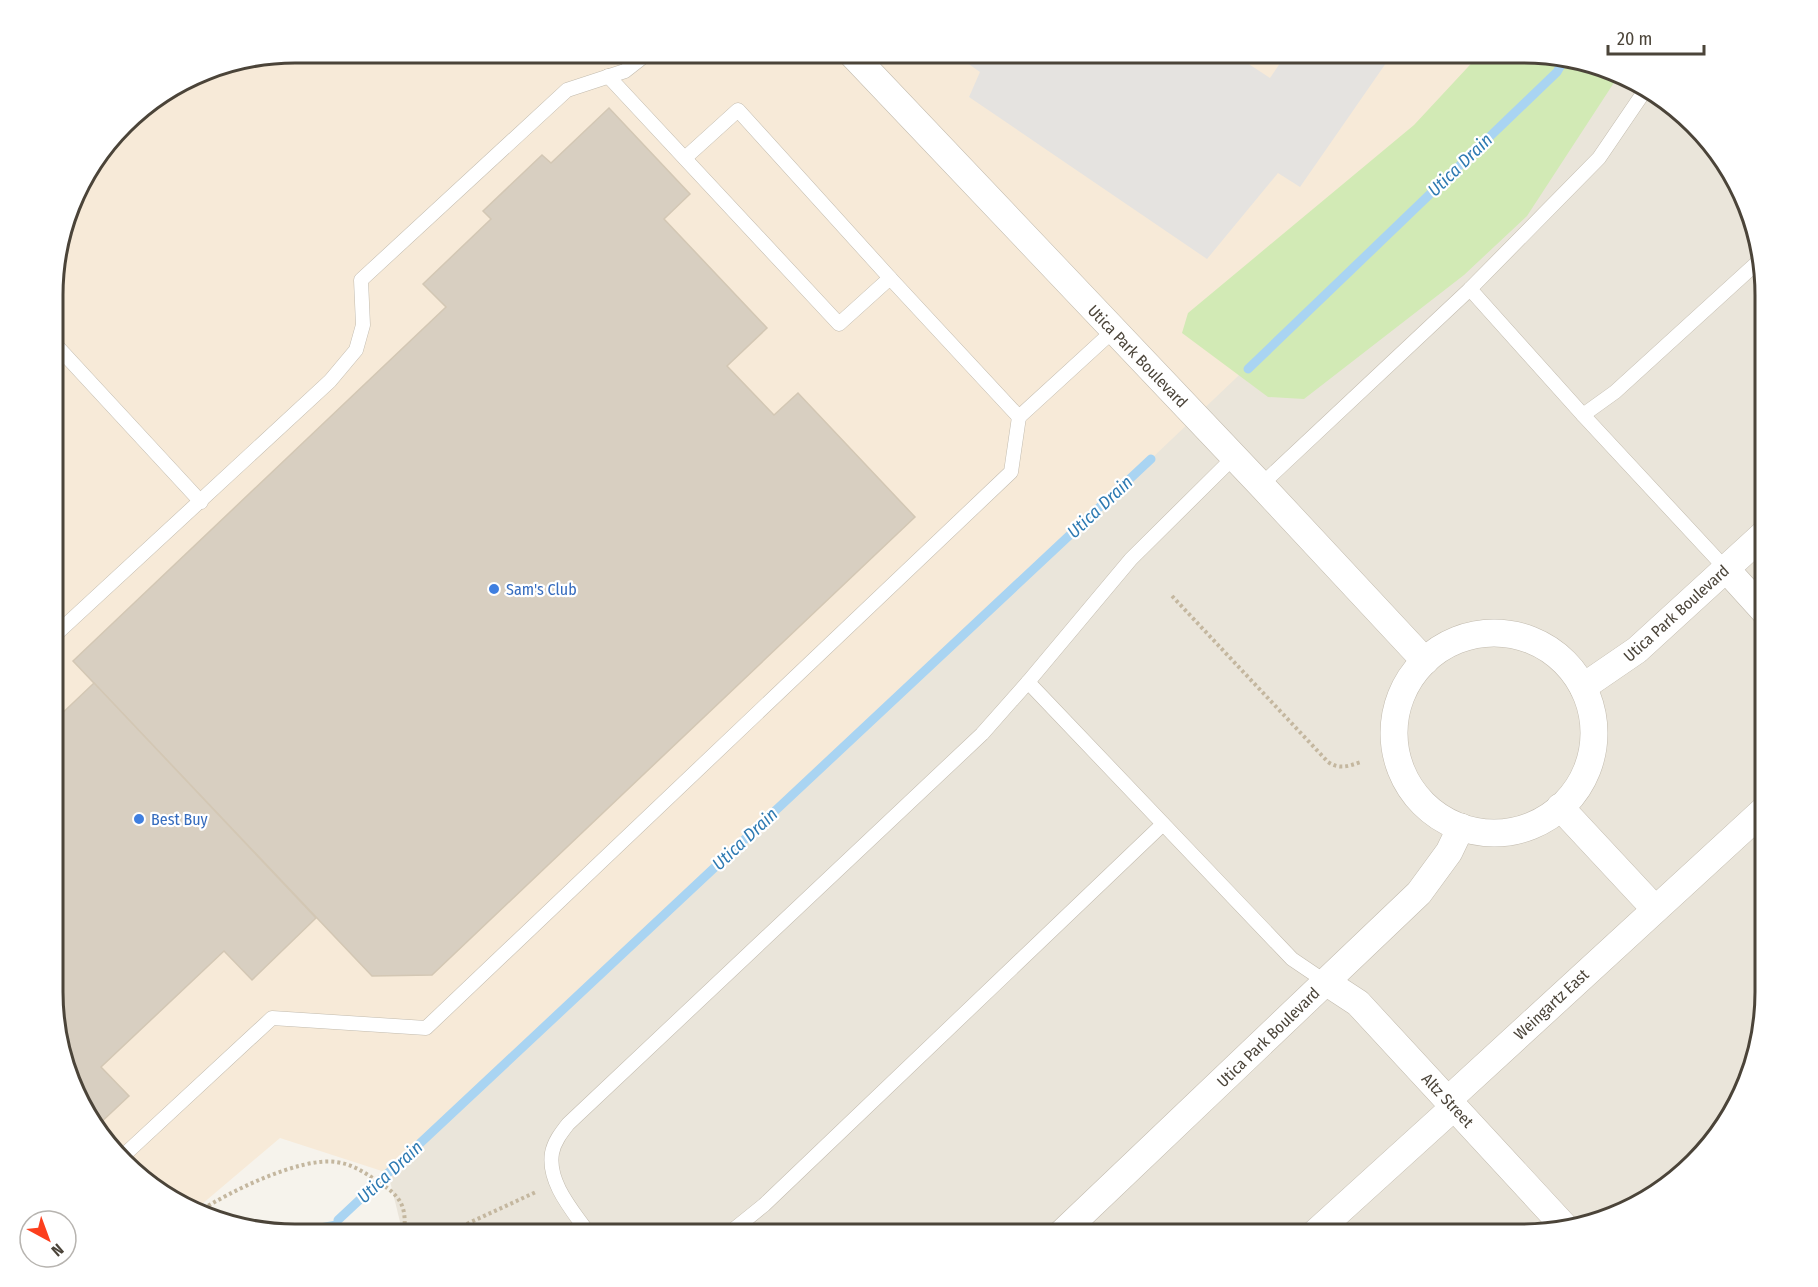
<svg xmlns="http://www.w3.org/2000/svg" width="1818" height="1287" font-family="'Fira Sans Condensed',sans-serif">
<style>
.residential{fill:#eae5da}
.commercial{fill:#f7ead8}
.green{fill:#d2eab5}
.parking{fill:#e5e3e0}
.water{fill:#a9d4f2}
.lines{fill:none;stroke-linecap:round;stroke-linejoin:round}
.stream{stroke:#a9d4f2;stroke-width:9}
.building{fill:#d8cfc1;stroke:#d3c7b4;stroke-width:1.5}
.service-casing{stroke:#c2bbae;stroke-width:15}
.minor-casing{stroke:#c2bbae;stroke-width:28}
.path{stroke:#c4b79f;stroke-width:4;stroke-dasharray:3 3;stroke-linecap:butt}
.service{stroke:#fff;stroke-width:14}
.minor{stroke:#fff;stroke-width:27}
.shop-dot{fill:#3f7fe0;stroke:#fff;stroke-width:2}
.labels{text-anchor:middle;stroke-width:4.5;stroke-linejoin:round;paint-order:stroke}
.street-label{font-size:16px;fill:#4b4439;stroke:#fff}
.shop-label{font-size:16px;fill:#366cbe;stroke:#fff;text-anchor:start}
.water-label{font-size:18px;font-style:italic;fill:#2e7ab2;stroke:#fff}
.rim{fill:none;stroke:#4b4439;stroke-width:3}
</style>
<rect width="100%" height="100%" fill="#f6f3ec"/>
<polygon class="residential" points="1601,65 1670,102 1740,188 1765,280 1765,1007 1753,1070 1716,1139 1630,1209 1523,1234 403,1234 388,1173 1557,72"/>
<polygon class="commercial" points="295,53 1538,53 1557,72 1151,459 388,1173 280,1138 195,1210 148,1185 85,1113 55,1023 55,264 78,188 135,113 203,71"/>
<path class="green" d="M 1481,53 C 1528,53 1577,53 1619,75 L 1527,216 L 1464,275 L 1304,399 L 1268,397 L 1182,333 L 1188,313 L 1414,125 Z"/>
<polygon class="parking" points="953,53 1232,53 1270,78 1287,53 1393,53 1300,187 1278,173 1207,259 969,97 980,72"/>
<polygon class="water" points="338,1220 338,1234 298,1234 307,1226"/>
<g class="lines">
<g class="stream">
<polyline points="1248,369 1557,72 1565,58"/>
<polyline points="338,1220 1151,459"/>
</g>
</g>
<g class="building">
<polygon points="609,108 690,194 664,219 767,328 727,366 774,415 798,393 915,517 432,975 372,976 73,661 446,307 423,284 491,219 483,211 542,155 551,163"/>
<polygon points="94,683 316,918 252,980 224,951 101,1067 129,1096 97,1126 85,1113 55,1023 55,720"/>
</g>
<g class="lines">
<g class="service-casing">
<g id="service">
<polyline points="608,76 839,324 890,278 1019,417 1113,331"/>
<polyline points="685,158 738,110 890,278"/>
<polyline points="1470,289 1583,415 1726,569"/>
<polyline points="55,344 201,502"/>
<polyline points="1583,415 1615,392 1760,260"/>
<polyline points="1261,485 1470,289 1599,158 1646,89"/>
<polyline points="55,635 330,381 356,350 363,325 361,280 567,90 625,71 648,53"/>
<polyline points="1028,682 1292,959 1326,982"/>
<polyline points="123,1156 272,1018 426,1028 1011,472 1019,417"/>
<path d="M 589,1234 C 574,1212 547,1183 552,1153 C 554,1142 561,1133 568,1124 L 982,734 L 1028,682 L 1131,559 L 1234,457"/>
<polyline points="728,1234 764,1205 1163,824"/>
</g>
</g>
<g class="minor-casing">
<g id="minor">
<polyline points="851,53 1261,485 1425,661"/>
<polyline points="1726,569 1765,612"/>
<circle cx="1494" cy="733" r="100"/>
<polyline points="1583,687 1637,650 1765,533"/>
<polyline points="1560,807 1655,909"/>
<polyline points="1326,982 1358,1003 1563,1225"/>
<polyline points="1448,1100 1765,809"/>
<polyline points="1061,1234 1419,893 1449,852 1461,827"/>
<polyline points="1314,1234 1454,1107"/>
</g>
</g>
<g class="path">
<path d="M 1172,596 L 1328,762 C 1340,770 1348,766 1361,762"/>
<path d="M 198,1212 C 229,1192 299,1157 336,1162 C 352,1164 364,1172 377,1181 C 401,1196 407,1206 404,1234"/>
<polyline points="445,1234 536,1192"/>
</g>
<use href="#service" class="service"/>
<use href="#minor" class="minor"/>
</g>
<g class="shop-dot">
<circle cx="494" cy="589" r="6"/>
<circle cx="139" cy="819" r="6"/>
</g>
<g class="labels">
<g class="street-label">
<text transform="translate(1138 356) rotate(46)" y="6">Utica Park Boulevard</text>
<text transform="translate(1676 613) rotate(-42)" y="6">Utica Park Boulevard</text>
<text transform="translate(1551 1004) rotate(-43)" y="6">Weingartz East</text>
<text transform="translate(1268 1037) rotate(-44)" y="6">Utica Park Boulevard</text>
<text transform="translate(1448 1100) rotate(47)" y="6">Altz Street</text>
</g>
<g class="shop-label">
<text x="506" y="595">Sam's Club</text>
<text x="151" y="825">Best Buy</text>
</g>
<g class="water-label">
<text transform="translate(1460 165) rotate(-44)" y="6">Utica Drain</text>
<text transform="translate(1100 507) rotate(-43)" y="6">Utica Drain</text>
<text transform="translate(745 839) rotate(-43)" y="6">Utica Drain</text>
<text transform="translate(390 1172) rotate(-43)" y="6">Utica Drain</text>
</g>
</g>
<path d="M0 0H1818V1287H0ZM295 63H1523A232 232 0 0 1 1755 295V992A232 232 0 0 1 1523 1224H295A232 232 0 0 1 63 992V295A232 232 0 0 1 295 63Z" fill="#fff" fill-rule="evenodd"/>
<path class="rim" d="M295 63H1523A232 232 0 0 1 1755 295V992A232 232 0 0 1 1523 1224H295A232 232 0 0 1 63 992V295A232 232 0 0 1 295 63Z"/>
<g transform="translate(48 1239) rotate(139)"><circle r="28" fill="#ffffff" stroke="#b7b4b0" stroke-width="1.5"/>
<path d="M0-4.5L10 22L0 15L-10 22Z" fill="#fc3f1d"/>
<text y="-9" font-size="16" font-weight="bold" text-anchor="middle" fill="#4b4439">N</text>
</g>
<path d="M1608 45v9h96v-9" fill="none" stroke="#4b4439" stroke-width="3"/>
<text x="1617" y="45" font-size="18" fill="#4b4439" stroke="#ffffff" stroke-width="4.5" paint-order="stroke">20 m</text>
</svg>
